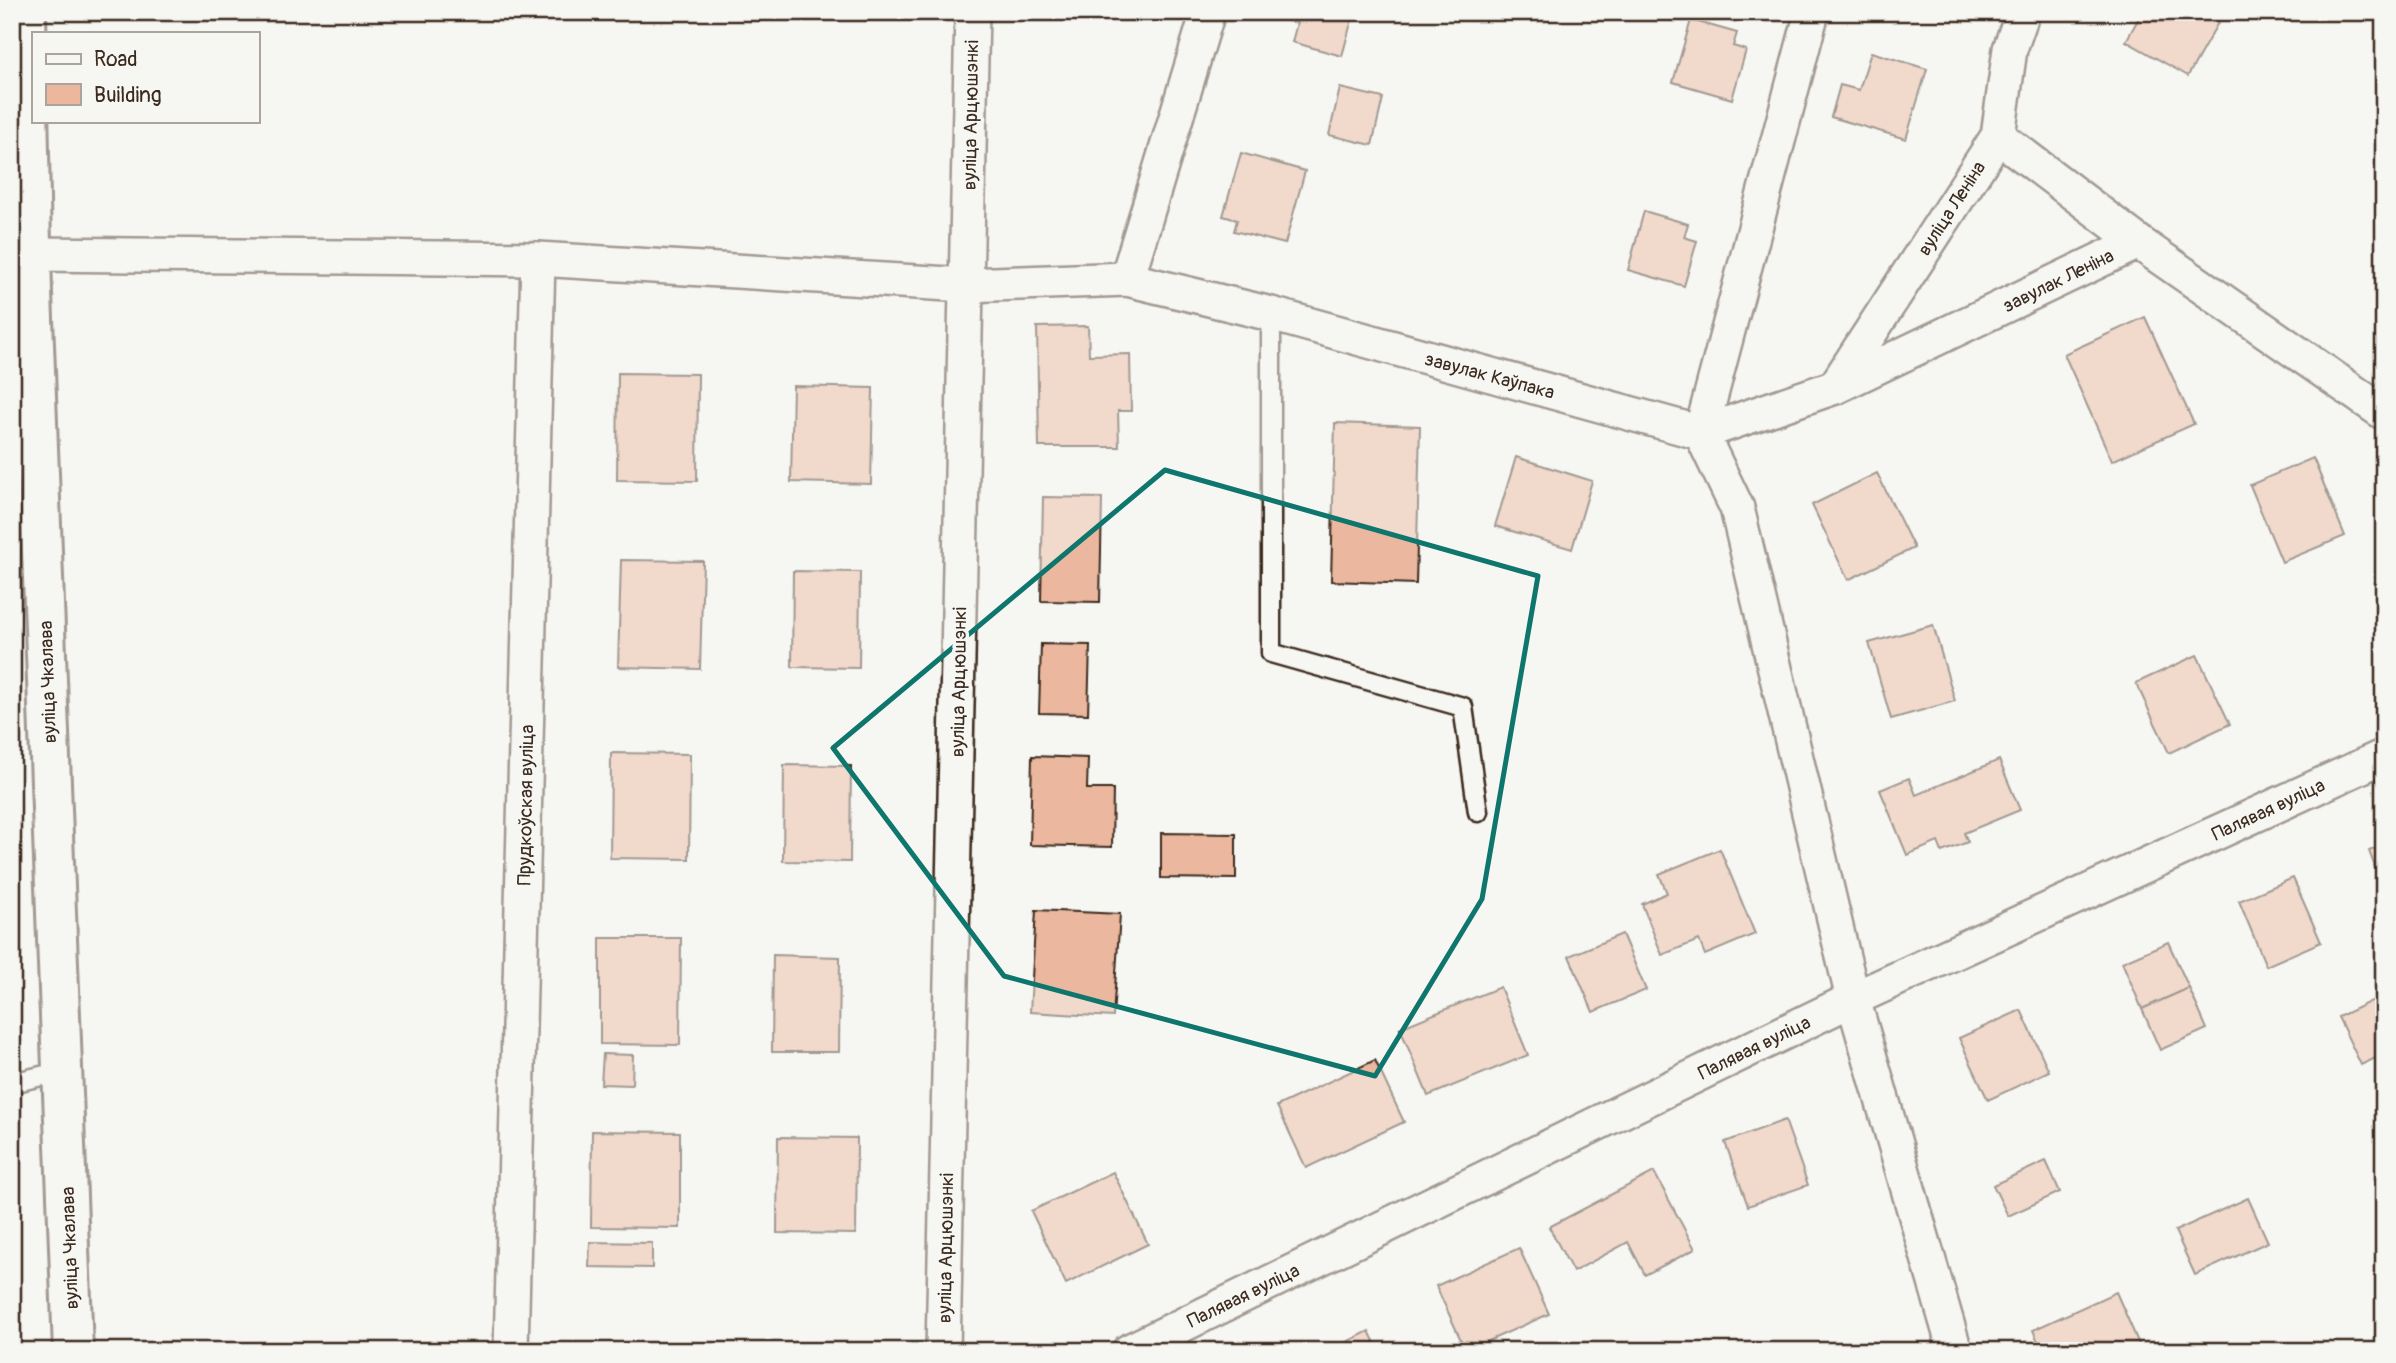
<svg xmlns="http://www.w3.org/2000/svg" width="2396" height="1363" font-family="Pangolin,sans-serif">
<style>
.building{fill:#ebb79e;stroke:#3b2a1e;stroke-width:2}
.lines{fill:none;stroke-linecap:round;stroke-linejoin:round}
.lane-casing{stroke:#3b2a1e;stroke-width:23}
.street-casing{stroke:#3b2a1e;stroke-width:38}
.secondary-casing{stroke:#3b2a1e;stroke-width:44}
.lane{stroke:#f6f6f2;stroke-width:18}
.street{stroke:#f6f6f2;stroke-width:33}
.secondary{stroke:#f6f6f2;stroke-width:38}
.marked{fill:none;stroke:#0f766e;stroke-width:5;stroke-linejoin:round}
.labels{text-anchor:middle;stroke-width:7;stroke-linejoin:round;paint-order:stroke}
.street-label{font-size:19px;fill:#3b2a1e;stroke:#f6f6f2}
</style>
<rect width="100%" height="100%" fill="#f6f6f2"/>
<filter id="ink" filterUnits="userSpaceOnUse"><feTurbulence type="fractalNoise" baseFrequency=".0143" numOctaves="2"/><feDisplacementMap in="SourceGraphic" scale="14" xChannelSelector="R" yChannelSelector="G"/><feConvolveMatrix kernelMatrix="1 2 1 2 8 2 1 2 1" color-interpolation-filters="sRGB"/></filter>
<g filter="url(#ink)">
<g class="building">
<polygon points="1287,12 1354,12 1342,56 1292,42 1297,23 1285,20"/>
<polygon points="2142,12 2224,12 2188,76 2126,41"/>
<polygon points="1691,20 1737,33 1733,46 1746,50 1732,99 1673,82"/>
<polygon points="1871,52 1927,69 1906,139 1831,117 1840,85 1859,90"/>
<polygon points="1340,88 1383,98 1372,145 1329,135"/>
<polygon points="1241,153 1305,171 1285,244 1234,231 1237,220 1223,216"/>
<polygon points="1644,211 1688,224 1684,237 1697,241 1684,286 1628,270"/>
<polygon points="2145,317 2194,424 2112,461 2064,354"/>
<polygon points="1088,326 1089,355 1130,354 1131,411 1118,411 1119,447 1039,447 1037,327"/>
<polygon points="618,373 698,374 697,481 617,480"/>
<polygon points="793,386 873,388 871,484 791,482"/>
<polygon points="1335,423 1420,426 1416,584 1331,581"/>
<polygon points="1516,457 1592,481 1572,549 1495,526"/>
<polygon points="2313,458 2345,536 2282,562 2250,485"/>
<polygon points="1877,473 1914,548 1848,580 1812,505"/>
<polygon points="1043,497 1102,498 1100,602 1041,601"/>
<polygon points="621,560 703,561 700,669 618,667"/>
<polygon points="793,571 860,572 859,668 792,667"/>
<polygon points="1933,625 1955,701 1891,719 1869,643"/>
<polygon points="1041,644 1090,645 1088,714 1039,713"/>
<polygon points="2197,655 2230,724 2169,753 2136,683"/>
<polygon points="611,753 690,754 689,859 610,858"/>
<polygon points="1032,756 1088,758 1087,789 1113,789 1112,847 1030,845"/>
<polygon points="1999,760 2020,810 1964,833 1968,842 1942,852 1938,842 1907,855 1880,790 1909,778 1916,795"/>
<polygon points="784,765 851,766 850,862 783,861"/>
<polygon points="1161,833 1236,834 1236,879 1161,878"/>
<polygon points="2384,845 2384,891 2369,851"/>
<polygon points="1720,849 1755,934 1705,955 1699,940 1662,955 1642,904 1667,893 1659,874"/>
<polygon points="2293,878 2321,942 2266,966 2239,901"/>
<polygon points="1036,910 1120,914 1113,1017 1030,1012"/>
<polygon points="1622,934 1646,990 1593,1012 1569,956"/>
<polygon points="600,938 681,938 680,1045 600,1044"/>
<polygon points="2168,942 2189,988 2142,1009 2122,962"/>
<polygon points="773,955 840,957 839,1052 772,1052"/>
<polygon points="1500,987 1528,1055 1428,1096 1400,1028"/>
<polygon points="2189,988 2207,1029 2160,1050 2142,1009"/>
<polygon points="2384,995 2384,1054 2361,1065 2338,1017"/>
<polygon points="2021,1010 2049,1071 1988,1100 1959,1038"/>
<polygon points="603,1054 633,1055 632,1085 601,1084"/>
<polygon points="1375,1060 1404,1122 1306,1168 1277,1106"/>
<polygon points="1785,1120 1808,1185 1748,1206 1725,1142"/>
<polygon points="592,1131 680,1132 680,1228 591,1227"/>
<polygon points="778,1137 857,1138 856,1234 777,1233"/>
<polygon points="2046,1161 2060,1192 2008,1216 1993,1185"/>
<polygon points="1113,1172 1148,1244 1066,1284 1031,1211"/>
<polygon points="1654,1172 1695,1249 1645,1275 1628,1242 1573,1272 1549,1227"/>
<polygon points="2248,1198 2268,1242 2195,1275 2175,1231"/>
<polygon points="590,1242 652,1243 652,1268 589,1267"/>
<polygon points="1519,1248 1549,1314 1466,1351 1436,1286"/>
<polygon points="2116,1292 2142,1351 2042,1351 2033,1330"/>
<polygon points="1369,1331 1379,1351 1328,1351"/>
</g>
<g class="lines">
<g class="lane-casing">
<g id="lane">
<polyline points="1271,314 1271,653 1463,707 1478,812"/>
<polyline points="12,1083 62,1071"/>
</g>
</g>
<g class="street-casing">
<g id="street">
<polyline points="1998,136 2138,242"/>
<polyline points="31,254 538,259 966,285 1127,279 1271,314 1701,433 1812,12"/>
<polyline points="1127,279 1208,12"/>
<polyline points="1835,387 1998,136 2010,49 2023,12"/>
<polyline points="511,1351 538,259"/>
<polyline points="943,1351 972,12"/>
<polyline points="1129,1351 1853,999 2384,756"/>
<polyline points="1955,1351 1853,999 1737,508 1701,433 1835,387 2138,242 2384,413"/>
</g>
</g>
<g class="secondary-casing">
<polyline id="secondary" points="26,12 32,293 73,1351"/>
</g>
<use href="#lane" class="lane"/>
<use href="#street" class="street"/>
<use href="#secondary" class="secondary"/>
</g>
</g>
<path d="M0 0H2396V1363H0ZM 1165,470 L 1538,576 L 1482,899 L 1375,1076 L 1004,976 L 833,748 Z" fill="#f6f6f2" fill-opacity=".55" fill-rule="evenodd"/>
<path class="marked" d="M 1165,470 L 1538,576 L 1482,899 L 1375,1076 L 1004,976 L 833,748 Z"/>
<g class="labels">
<g class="street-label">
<text transform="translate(970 115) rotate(-89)" y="7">вуліца Арцюшэнкі</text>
<text transform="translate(1951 208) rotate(-57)" y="7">вуліца Леніна</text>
<text transform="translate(2058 280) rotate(-26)" y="7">завулак Леніна</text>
<text transform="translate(1490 375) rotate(15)" y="7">завулак Каўпака</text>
<text transform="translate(47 682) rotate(-92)" y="7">вуліца Чкалава</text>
<text transform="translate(958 682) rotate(-89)" y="7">вуліца Арцюшэнкі</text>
<text transform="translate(525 805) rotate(-89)" y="7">Прудкоўская вуліца</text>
<text transform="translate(2268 809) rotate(-25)" y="7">Палявая вуліца</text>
<text transform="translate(1754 1047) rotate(-26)" y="7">Палявая вуліца</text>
<text transform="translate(69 1248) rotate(-92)" y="7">вуліца Чкалава</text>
<text transform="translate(945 1248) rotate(-89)" y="7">вуліца Арцюшэнкі</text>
<text transform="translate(1243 1295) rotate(-26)" y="7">Палявая вуліца</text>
</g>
</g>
<rect width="2396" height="1363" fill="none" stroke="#f6f6f2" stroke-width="42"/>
<rect x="21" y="21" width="2354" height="1321" fill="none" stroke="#3b2a1e" stroke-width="2.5" filter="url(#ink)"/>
<rect x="32" y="32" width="228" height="91" fill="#f6f6f2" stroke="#aba49d" stroke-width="2"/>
<rect x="46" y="54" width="35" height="10" fill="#f6f6f2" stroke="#aba49d" stroke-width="2"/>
<text x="94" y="66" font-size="21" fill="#3b2a1e">Road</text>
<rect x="46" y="84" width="35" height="21" fill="#ebb79e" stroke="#aba49d" stroke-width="2"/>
<text x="94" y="102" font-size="21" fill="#3b2a1e">Building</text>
</svg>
